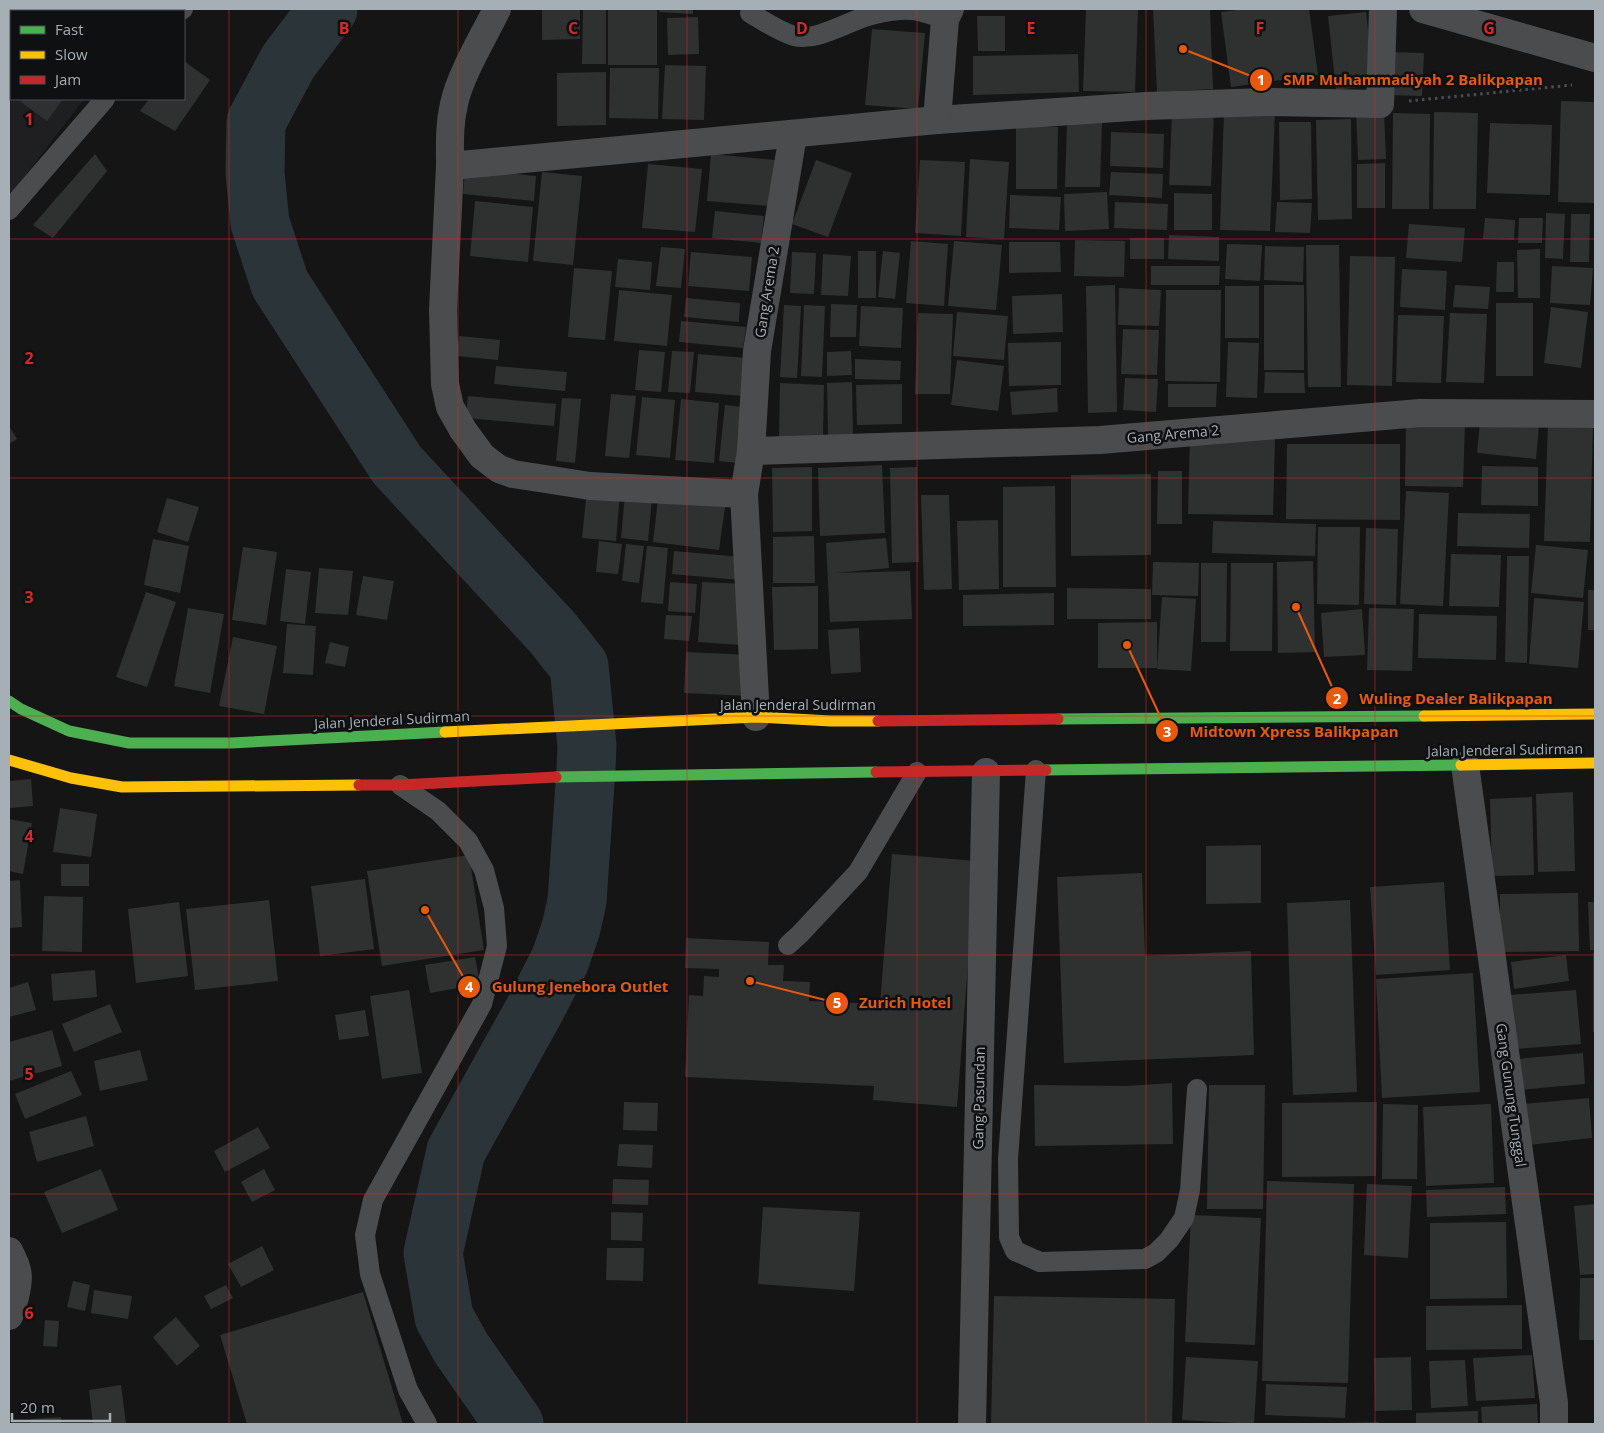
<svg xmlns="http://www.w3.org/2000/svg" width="1604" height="1433" font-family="'Open Sans',sans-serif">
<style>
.built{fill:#1f1f21}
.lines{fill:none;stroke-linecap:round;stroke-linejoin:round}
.river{stroke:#2b3438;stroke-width:59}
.building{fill:#2f3030}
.path{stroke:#4b4d50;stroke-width:3;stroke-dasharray:2.5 4;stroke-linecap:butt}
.lane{stroke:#4a4c4e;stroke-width:20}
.street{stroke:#4a4c4e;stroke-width:28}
.fast{stroke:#4caf50;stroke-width:11}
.slow{stroke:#ffc107;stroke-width:11}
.jam{stroke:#c62828;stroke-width:11}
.grid{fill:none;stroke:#d62828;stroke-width:1;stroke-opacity:0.55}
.labels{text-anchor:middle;stroke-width:5;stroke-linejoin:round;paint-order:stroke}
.street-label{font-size:14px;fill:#a6aeb6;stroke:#0f1011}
.grid-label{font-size:16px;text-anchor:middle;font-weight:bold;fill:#d62828;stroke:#0f1011;stroke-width:5;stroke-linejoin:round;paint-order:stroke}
.leader{fill:none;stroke:#e8590c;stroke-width:2}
.callout-dot{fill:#e8590c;stroke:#0f1011;stroke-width:2}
.mark-label{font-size:15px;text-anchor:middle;font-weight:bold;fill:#fff}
.callout-label{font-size:15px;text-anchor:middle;font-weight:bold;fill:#e8590c;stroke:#0f1011;stroke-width:5;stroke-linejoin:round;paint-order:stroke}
</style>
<rect width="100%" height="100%" fill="#151515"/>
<polygon class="built" points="9,9 153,9 151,11 11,11 11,99 84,99 9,197"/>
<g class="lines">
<polyline class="river" points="328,9 288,62 256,122 255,173 260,223 280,284 397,465 552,632 579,666 587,746 586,769 577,901 571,928 560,960 535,1009 456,1151 433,1253 444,1317 461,1348 514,1424"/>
</g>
<g class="building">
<polygon points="9,9 18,9 21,11 11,11 11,72 9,70"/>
<polygon points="100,9 134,9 132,11 98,11"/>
<polygon points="542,9 580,9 580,39 542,40"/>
<polygon points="583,9 606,9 606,64 582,64"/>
<rect x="608" y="9" width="49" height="56"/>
<polygon points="660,9 693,9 693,14 659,12"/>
<polygon points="1086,9 1138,9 1135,92 1083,91"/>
<polygon points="1153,9 1210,9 1213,89 1157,92"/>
<polygon points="1245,9 1309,9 1318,75 1231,87 1221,12"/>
<polygon points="1366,12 1374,85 1336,90 1328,16"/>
<polygon points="977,16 1005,16 1005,51 978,51"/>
<polygon points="698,17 699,54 668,55 667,18"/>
<polygon points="872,29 925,33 918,109 865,105"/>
<polygon points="1387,52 1424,53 1422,96 1385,95"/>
<polygon points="1078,54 1079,92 973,95 973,56"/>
<polygon points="184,61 210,80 175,131 140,111 149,99 184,99"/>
<polygon points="665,65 706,66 704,120 662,119"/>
<polygon points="610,68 659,68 658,119 609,118"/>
<polygon points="606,72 606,125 557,126 557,73"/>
<polygon points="23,99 63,99 47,121 21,102"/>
<polygon points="1561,101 1595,102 1595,203 1558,202"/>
<polygon points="1172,111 1214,112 1211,186 1169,185"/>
<polygon points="1224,111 1275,112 1270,231 1220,230"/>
<polygon points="1356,111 1384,111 1386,159 1358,160"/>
<polygon points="1434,112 1478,113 1476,209 1433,209"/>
<polygon points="1393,113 1430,114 1429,209 1392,209"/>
<polygon points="1351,119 1352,219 1318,220 1316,120"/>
<polygon points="1067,122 1102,123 1100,187 1065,187"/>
<polygon points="1279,122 1311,122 1312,199 1280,200"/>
<polygon points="1490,123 1552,125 1550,195 1487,193"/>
<polygon points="1016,126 1058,127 1057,189 1016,189"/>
<polygon points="1111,132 1164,134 1163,168 1110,166"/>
<polygon points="95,154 107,171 53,238 33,225"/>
<polygon points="711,154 776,160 771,206 707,201"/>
<polygon points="970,159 1009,162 1004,239 966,237"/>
<polygon points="816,160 852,173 828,237 792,224"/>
<polygon points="920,160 965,162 961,236 915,233"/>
<polygon points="1385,163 1385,208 1357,208 1357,164"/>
<polygon points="648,164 702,169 695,232 642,228"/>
<polygon points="465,169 536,176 534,201 463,194"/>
<polygon points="542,172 582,176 573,265 533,261"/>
<polygon points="1111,172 1163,174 1162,198 1109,195"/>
<polygon points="1107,192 1109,229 1065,231 1064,194"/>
<polygon points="1174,193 1212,194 1212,230 1174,230"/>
<polygon points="1010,195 1061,197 1059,230 1009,228"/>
<polygon points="475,201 533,207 528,262 470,256"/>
<polygon points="1115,202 1168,204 1167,230 1114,228"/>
<polygon points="1277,202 1312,203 1310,233 1275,232"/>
<polygon points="715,211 764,216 761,243 712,238"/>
<polygon points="1546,213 1565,214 1563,259 1545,258"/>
<polygon points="1571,214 1590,214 1589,262 1570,262"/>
<polygon points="1485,218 1515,220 1514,240 1483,239"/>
<polygon points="1519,218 1543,218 1542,243 1518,243"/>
<polygon points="1409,224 1465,228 1462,262 1406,258"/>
<polygon points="1169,235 1219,237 1219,261 1168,259"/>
<rect x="1130" y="238" width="34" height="21"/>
<polygon points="1075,240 1125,241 1124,277 1074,276"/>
<polygon points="911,241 948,244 944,306 906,303"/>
<polygon points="954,241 1002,245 996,310 948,306"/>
<polygon points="1009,242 1060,242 1061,272 1009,273"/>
<polygon points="1227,244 1262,245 1260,281 1225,279"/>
<polygon points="1306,245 1339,245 1341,387 1308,387"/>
<polygon points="1265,246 1304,247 1303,282 1264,280"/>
<polygon points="661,247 685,249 681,288 656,286"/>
<polygon points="1540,249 1540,298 1518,298 1517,250"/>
<rect x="858" y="251" width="18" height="47"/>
<polygon points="883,251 900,253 895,299 878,297"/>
<polygon points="691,252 752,257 749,291 688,286"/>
<polygon points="792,252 816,253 814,294 790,293"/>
<polygon points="823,254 851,256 848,296 821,295"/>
<polygon points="1350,256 1395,257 1392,386 1347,385"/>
<polygon points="618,259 652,262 650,290 615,287"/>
<polygon points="1497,262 1514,262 1514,292 1496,292"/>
<polygon points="1151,266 1220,266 1219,285 1151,285"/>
<polygon points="1552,266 1593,268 1590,305 1550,303"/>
<polygon points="574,268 612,271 605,340 568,337"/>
<polygon points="1402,269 1447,271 1445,310 1400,307"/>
<polygon points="1115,285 1117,412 1088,413 1086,286"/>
<rect x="1264" y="285" width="40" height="85"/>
<polygon points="1455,285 1490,287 1488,309 1453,307"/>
<rect x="1225" y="286" width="34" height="52"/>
<polygon points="1119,288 1161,290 1159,326 1118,325"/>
<polygon points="619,290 672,295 667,346 614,341"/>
<polygon points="1166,290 1221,290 1220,382 1165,381"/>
<polygon points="1062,294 1063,332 1013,334 1012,296"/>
<polygon points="686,298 740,303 739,322 684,317"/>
<rect x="1496" y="303" width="37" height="73"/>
<polygon points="831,304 857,305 856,337 830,337"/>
<polygon points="784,305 801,306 797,378 780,377"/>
<polygon points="804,305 825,306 822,377 801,376"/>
<polygon points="861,306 903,308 901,348 859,346"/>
<polygon points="1551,307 1588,312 1581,368 1544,363"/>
<polygon points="957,312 1008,316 1004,360 953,356"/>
<polygon points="918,313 953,314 950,394 915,394"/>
<polygon points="1450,313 1487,314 1484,383 1446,382"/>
<polygon points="1398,315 1444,316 1441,383 1396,382"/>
<polygon points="681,321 746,327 743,348 679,342"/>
<polygon points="1123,329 1159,330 1157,375 1121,374"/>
<polygon points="459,336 500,340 498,360 457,356"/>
<polygon points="1061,342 1061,385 1009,386 1008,343"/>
<polygon points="1228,342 1259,343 1257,398 1226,397"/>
<polygon points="639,350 665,352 661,392 635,390"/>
<polygon points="672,351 694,352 690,393 668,392"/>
<polygon points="851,351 852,375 827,376 827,352"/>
<polygon points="698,354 747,358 743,396 695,392"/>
<polygon points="855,359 901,361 900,380 855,379"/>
<polygon points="957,360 1004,366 998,411 951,405"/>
<polygon points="496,366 567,372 565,391 494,384"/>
<polygon points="1265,372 1304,373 1305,393 1264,393"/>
<polygon points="1125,378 1158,379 1156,412 1123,410"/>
<polygon points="852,382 853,437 828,438 827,383"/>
<polygon points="780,383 824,385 823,437 779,437"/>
<polygon points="902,384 902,424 857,425 856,385"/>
<polygon points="1168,384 1217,384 1216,407 1168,407"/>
<polygon points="1057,388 1058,412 1012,415 1010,392"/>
<polygon points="611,394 636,396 629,458 605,456"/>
<polygon points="468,396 556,404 554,426 466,418"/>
<polygon points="642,397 675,400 670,458 636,455"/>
<polygon points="562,398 581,399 575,463 556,461"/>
<polygon points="681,399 719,403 714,463 675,460"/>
<polygon points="725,405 752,408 747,464 719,461"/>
<polygon points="1406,420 1465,422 1463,487 1405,486"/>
<polygon points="1480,421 1539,425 1536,459 1477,453"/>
<polygon points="1548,422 1593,423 1590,542 1544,541"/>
<polygon points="9,426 17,439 9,444"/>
<polygon points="1190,436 1275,438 1273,515 1188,514"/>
<polygon points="1287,444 1400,444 1400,520 1286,519"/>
<polygon points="882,465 885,533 820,536 818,468"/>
<polygon points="1482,466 1538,467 1538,506 1481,505"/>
<polygon points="812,467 812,531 773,532 772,468"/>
<polygon points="917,467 919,562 892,563 890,468"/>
<polygon points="1158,471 1182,471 1182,524 1157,524"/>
<polygon points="1151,474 1151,555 1071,556 1071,475"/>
<polygon points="1055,486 1056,587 1003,587 1003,487"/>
<polygon points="587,490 620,493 616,541 582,538"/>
<polygon points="1406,491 1449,493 1443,606 1400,604"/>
<polygon points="625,495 652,498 648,541 621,538"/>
<polygon points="921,495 949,495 952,589 924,590"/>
<polygon points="167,498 199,507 188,542 157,532"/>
<polygon points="658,499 725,507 719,550 653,542"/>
<polygon points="1458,513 1530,514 1529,548 1457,546"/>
<polygon points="998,520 999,589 959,590 957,521"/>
<polygon points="1213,521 1316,524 1315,556 1212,553"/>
<polygon points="1318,527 1360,527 1359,605 1317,604"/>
<polygon points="1366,528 1398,529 1396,605 1364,604"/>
<polygon points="814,536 815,583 773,583 773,537"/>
<polygon points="886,538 889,568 836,573 910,571 912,619 830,622 826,543"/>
<polygon points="153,539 189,546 180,593 144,585"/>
<polygon points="599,541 622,544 618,574 596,572"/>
<polygon points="626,544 644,546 639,583 622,581"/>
<polygon points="1536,545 1588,550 1583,598 1531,593"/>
<polygon points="647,546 668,548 663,604 641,602"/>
<polygon points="243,547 277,552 266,625 232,620"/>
<polygon points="674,551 742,557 740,580 672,574"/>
<polygon points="1451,554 1501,555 1499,607 1449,606"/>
<polygon points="1507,556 1529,556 1527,663 1505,662"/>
<polygon points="1313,561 1315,652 1278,653 1277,562"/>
<polygon points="1153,562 1199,563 1198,596 1152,595"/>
<polygon points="1201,563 1227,563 1226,642 1201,642"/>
<polygon points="1231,563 1273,563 1272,651 1230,651"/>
<polygon points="319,568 353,571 348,615 315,613"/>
<polygon points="286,569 311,572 305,624 280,621"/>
<polygon points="363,576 394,581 387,620 356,615"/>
<polygon points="670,582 697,584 695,613 668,611"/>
<polygon points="702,582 745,584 741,645 698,642"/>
<polygon points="818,586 818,649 774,650 772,587"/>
<polygon points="1067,588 1151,589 1151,619 1067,619"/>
<rect x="1588" y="590" width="7" height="40"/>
<polygon points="146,592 176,602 147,687 116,677"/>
<polygon points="1054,593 1054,625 963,626 963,595"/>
<polygon points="1162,597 1196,599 1191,671 1157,669"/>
<polygon points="1534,598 1584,602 1578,668 1529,664"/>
<polygon points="188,608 224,614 210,693 174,686"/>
<polygon points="1369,608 1414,609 1412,671 1367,670"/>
<polygon points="1362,609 1365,655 1324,657 1321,613"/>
<polygon points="1419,614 1497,616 1496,660 1418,658"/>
<polygon points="666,615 692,616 689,641 664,639"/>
<polygon points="1157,622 1157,668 1098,668 1098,623"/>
<polygon points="287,624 316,626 313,675 283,673"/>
<polygon points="859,628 861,672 831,674 828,630"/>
<polygon points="233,637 277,646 264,714 219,706"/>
<polygon points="330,642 349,647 345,667 325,663"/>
<polygon points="686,652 752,655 750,696 684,693"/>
<polygon points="31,779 33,806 9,808 9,781"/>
<polygon points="1573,792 1575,871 1538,872 1536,794"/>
<polygon points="1532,797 1534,875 1492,876 1490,799"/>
<polygon points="60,808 97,814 91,857 53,852"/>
<polygon points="9,819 32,823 23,874 9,871"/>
<polygon points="1261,845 1261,903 1206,904 1206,846"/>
<polygon points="892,854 976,861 957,1107 873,1100 874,1086 685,1077 689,995 703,996 704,976 719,977 719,969 685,968 686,938 769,942 768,965 784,965 783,981 810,982 809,1001 880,1004"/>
<polygon points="469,855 484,950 382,966 367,871"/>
<rect x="61" y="864" width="28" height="22"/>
<polygon points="1142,873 1145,956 1251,951 1254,1055 1064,1063 1057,877"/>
<polygon points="365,879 374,949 320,956 311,886"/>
<polygon points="20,880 22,927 9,928 9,881"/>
<polygon points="1444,882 1450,970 1376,975 1370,887"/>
<polygon points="1578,893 1579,951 1500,952 1500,894"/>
<polygon points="44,896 83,897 82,952 42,951"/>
<polygon points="269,900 278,981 195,990 186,909"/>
<polygon points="1350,900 1357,1092 1293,1095 1287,903"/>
<polygon points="179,902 188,976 136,983 128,909"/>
<polygon points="1588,902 1595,902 1595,950 1590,950"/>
<rect x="1593" y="953" width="2" height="79"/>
<polygon points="1566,955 1569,981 1514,989 1511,962"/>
<polygon points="475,957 480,984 430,993 425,965"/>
<polygon points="95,970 97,997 53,1001 51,974"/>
<polygon points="1473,973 1480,1092 1382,1098 1376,979"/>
<polygon points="28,982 36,1010 9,1017 9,988"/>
<polygon points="409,990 422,1073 382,1079 370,996"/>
<polygon points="1576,990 1581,1044 1515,1049 1510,995"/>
<polygon points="110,1004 122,1032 74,1052 62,1024"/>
<polygon points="365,1010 369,1036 339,1040 335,1015"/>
<polygon points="52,1030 62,1066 9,1081 9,1042"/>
<polygon points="140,1050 148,1080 100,1091 94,1061"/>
<polygon points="1583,1053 1585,1084 1519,1090 1517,1059"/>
<polygon points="71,1071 82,1095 25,1119 15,1094"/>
<polygon points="1172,1083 1173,1144 1035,1146 1034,1085 1126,1086"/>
<polygon points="1209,1085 1265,1085 1263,1209 1207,1209"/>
<polygon points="1589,1098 1592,1138 1528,1145 1524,1104"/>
<polygon points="624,1102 658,1103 657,1131 623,1130"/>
<polygon points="1377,1102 1376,1176 1282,1177 1282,1103"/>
<polygon points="1383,1104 1418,1105 1417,1179 1382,1179"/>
<polygon points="1491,1104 1494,1183 1426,1186 1423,1107"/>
<polygon points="86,1116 94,1146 37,1162 29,1132"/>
<polygon points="258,1127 270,1148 225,1172 214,1151"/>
<polygon points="619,1144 653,1145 652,1168 617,1166"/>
<polygon points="101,1169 118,1210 62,1233 44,1192"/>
<polygon points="264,1169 275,1190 252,1202 241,1182"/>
<polygon points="613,1179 649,1180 648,1205 612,1204"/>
<polygon points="1267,1181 1354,1184 1348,1383 1262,1381"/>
<polygon points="1367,1184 1412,1186 1408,1258 1364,1255"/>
<polygon points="1505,1187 1506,1214 1427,1217 1426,1190"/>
<polygon points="1595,1204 1595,1274 1580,1275 1574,1206"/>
<polygon points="763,1207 860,1212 854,1291 758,1284"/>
<polygon points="611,1212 643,1213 642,1241 611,1240"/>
<polygon points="1191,1215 1261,1218 1255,1345 1185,1342"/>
<polygon points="1506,1222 1507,1298 1430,1299 1430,1223"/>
<polygon points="262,1246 274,1270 241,1287 228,1264"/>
<polygon points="607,1248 644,1248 643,1281 606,1280"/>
<polygon points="1580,1278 1595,1278 1595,1340 1579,1340"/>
<polygon points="73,1281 90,1285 85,1311 67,1307"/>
<polygon points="226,1285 233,1298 211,1309 204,1296"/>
<polygon points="94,1290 132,1296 128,1319 91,1313"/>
<polygon points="363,1292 403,1424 247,1424 220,1335"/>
<polygon points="994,1296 1175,1299 1172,1424 991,1423"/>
<polygon points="1522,1305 1522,1349 1426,1350 1426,1306"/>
<polygon points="176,1317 200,1346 177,1366 153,1337"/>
<polygon points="45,1320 59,1321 57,1347 43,1346"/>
<polygon points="1532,1355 1535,1398 1476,1401 1473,1358"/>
<polygon points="1186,1357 1258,1361 1254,1424 1182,1420"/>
<polygon points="1411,1357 1412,1410 1375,1411 1374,1358"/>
<polygon points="1465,1360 1468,1406 1431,1408 1429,1361"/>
<polygon points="1266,1384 1347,1387 1345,1418 1265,1415"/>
<polygon points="121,1385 126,1424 93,1424 89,1390"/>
<polygon points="1537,1404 1538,1424 1482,1424 1481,1407"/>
<polygon points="1478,1411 1478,1424 1416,1424 1416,1413"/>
<polygon points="61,1417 61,1424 31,1424 31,1419"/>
<polygon points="1379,1422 1379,1424 1334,1424 1334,1423"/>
</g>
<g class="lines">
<polyline class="path" points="1409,101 1572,85"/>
<g class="lane">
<polyline points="180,11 183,9"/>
<path d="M 750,13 C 764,21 778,31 794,36 C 817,42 848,21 871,15 C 883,12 900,9 912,10 C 923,11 935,16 945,19"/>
<polyline points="9,210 105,99"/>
<polyline points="1036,770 1008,1159 1009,1237 1015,1251 1040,1262 1145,1259 1156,1253 1169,1240 1184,1218 1190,1190 1197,1089"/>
<polyline points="400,785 438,811 468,841 484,870 494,908 497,946 482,1004 373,1200 365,1235 370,1274 408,1390 427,1424"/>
<polyline points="788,945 800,934 858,872 917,772"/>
</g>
<g class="street">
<path d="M 497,9 C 484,36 460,75 454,104 C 449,125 450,145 450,166 L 937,120 L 1146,106 L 1266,102 L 1380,104 L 1383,9"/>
<polyline points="1423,9 1595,58"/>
<polyline points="937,120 945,19 950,9"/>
<polyline points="450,166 443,310 445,384 450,407 463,430 482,456 499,469 513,474 590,486 744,494"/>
<polyline points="751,451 1100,440 1420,413 1595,414"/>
<polyline points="756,717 744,494 751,451 757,351 793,135"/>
<polyline points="1465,765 1554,1403 1554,1424"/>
<path d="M 9,1251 C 19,1270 20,1276 15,1297 C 13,1304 12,1310 9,1316"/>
<polyline points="972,1424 986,772"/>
</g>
<g class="fast">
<polyline points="9,701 21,709 69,731 129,743 231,743 445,732"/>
<polyline points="1058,719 1424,716"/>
<polyline points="1046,770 1461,765"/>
<polyline points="556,777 876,772"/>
</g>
<g class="slow">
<polyline points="1424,716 1595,714"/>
<polyline points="445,732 756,717 831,721 878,721"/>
<polyline points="9,760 71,778 122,787 359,785"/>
<polyline points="1461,765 1595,763"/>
</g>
<g class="jam">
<polyline points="878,721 1058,719"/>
<polyline points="876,772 1046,770"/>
<polyline points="359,785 400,785 556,777"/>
</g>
</g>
<path class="grid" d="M 229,9 L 229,1424M 458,9 L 458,1424M 687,9 L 687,1424M 917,9 L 917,1424M 1146,9 L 1146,1424M 1375,9 L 1375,1424M 9,239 L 1595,239M 9,478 L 1595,478M 9,716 L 1595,716M 9,955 L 1595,955M 9,1194 L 1595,1194"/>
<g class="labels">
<g class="street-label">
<text transform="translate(767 292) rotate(-81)" y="5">Gang Arema 2</text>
<text transform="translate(1173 434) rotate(-5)" y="5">Gang Arema 2</text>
<text x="798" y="710">Jalan Jenderal Sudirman</text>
<text transform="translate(392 720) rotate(-3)" y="5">Jalan Jenderal Sudirman</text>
<text transform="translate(1505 750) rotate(-1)" y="5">Jalan Jenderal Sudirman</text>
<text transform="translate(1511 1095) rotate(82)" y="5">Gang Gunung Tunggal</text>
<text transform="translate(979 1098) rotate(-89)" y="5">Gang Pasundan</text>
</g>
</g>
<g class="grid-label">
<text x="344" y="34">B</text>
<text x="573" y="34">C</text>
<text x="802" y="34">D</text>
<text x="1031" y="34">E</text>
<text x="1260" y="34">F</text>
<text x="1489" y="34">G</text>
<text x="29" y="125">1</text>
<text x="29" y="364">2</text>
<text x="29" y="603">3</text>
<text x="29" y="842">4</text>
<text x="29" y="1080">5</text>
<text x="29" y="1319">6</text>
</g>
<path class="leader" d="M1183 49L1261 80M1296 607L1337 698M1127 645L1167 731M425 910L469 987M750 981L837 1003"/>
<g class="callout-dot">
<circle cx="1183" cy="49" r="5"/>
<circle cx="1296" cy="607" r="5"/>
<circle cx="1127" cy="645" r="5"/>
<circle cx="425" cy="910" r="5"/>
<circle cx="750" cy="981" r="5"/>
<circle cx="1261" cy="80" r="12"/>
<circle cx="1337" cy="698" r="12"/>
<circle cx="1167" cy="731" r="12"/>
<circle cx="469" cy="987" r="12"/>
<circle cx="837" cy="1003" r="12"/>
</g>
<g class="mark-label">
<text x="1261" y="85">1</text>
<text x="1337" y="704">2</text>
<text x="1167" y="737">3</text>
<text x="469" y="992">4</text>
<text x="837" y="1008">5</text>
</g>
<g class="callout-label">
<text x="1413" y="85">SMP Muhammadiyah 2 Balikpapan</text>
<text x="1456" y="704">Wuling Dealer Balikpapan</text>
<text x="1294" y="737">Midtown Xpress Balikpapan</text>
<text x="580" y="992">Gulung Jenebora Outlet</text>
<text x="905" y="1008">Zurich Hotel</text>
</g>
<rect width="1604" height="1433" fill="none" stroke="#a6aeb6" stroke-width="20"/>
<rect x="10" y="10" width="175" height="90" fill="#0f1011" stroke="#4b4f53"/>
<rect x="20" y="26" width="25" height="8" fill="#4caf50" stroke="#4b4f53"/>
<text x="55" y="35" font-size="15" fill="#a6aeb6">Fast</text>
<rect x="20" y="51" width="25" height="8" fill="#ffc107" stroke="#4b4f53"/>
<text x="55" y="60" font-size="15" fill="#a6aeb6">Slow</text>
<rect x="20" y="76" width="25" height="8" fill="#c62828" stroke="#4b4f53"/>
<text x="55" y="85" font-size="15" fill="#a6aeb6">Jam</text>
<path d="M12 1413v8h98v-8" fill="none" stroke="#a6aeb6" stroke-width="2.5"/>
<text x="20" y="1413" font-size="15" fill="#a6aeb6" stroke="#0f1011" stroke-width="4" paint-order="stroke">20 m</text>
</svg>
